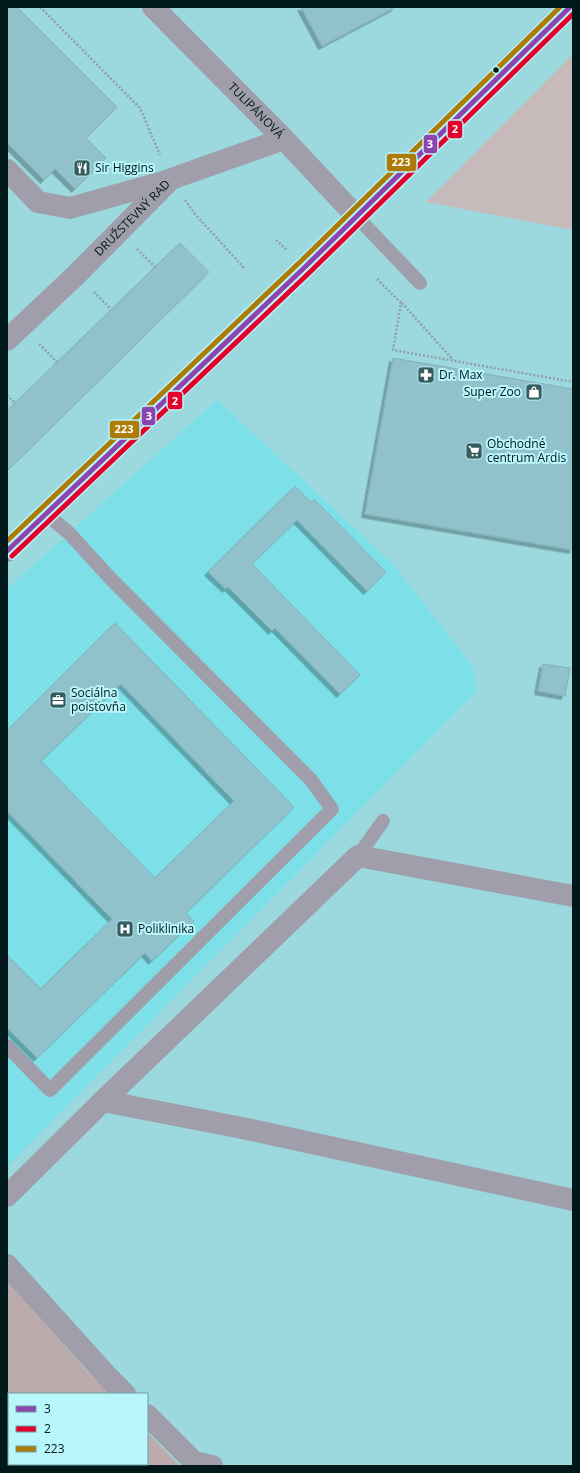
<svg xmlns="http://www.w3.org/2000/svg" width="580" height="1473" font-family="'Open Sans',sans-serif">
<style>
.built{fill:#7de0e8}
.green{fill:#c6baba}
.forest{fill:#bdaaaa}
.building{fill:#91c1ca;stroke:#83b2bb;fill-rule:evenodd;filter:url(#shadow)}
.lines{fill:none;stroke-linecap:round;stroke-linejoin:round}
.path{stroke:#929ea6;stroke-width:2.5;stroke-dasharray:2 2;stroke-linecap:butt}
.service{stroke:#a09eab;stroke-width:14}
.minor{stroke:#a09eab;stroke-width:22}
.primary{stroke:#8f94a4;stroke-width:22}
.bus-1-casing{stroke:#b8f6fb;stroke-width:8}
.bus-2-casing{stroke:#b8f6fb;stroke-width:8}
.bus-3-casing{stroke:#b8f6fb;stroke-width:8}
.bus-1{stroke:#8e44ad;stroke-width:5}
.bus-2{stroke:#e4002b;stroke-width:5}
.bus-3{stroke:#ad7b08;stroke-width:5}
.bus-dot{fill:#01181a;stroke:#b8f6fb;stroke-width:1.5}
.labels{text-anchor:middle;stroke-width:4;stroke-linejoin:round;paint-order:stroke}
.street-label{font-size:12px;fill:#01181a;stroke:#b8f6fb}
.poi-label{font-size:12px;fill:#01181a;stroke:#b8f6fb;text-anchor:start}
.line-badge{stroke:#b8f6fb;stroke-width:1.5}
.badge-label{font-size:11px;text-anchor:middle;font-weight:bold;fill:#fff}
</style>
<defs>
<filter id="shadow"><feDropShadow dx="-3.5" dy="3.5" stdDeviation="0" flood-color="#0004"/></filter>
</defs>
<rect width="100%" height="100%" fill="#9bd9de"/>
<polygon class="built" points="217,400 394,565 473,667 477,691 7,1167 7,589"/>
<polygon class="green" points="573,54 573,230 426,202"/>
<polygon class="forest" points="7,1281 86,1370 110,1394 9,1394 9,1464 147,1464 147,1432 180,1466 7,1466"/>
<g class="building">
<polygon points="7,7 17,7 117,107 86,138 106,158 75,189 55,169 44,180 7,143"/>
<polygon points="301,7 396,7 322,46"/>
<polygon points="180,243 209,272 7,471 7,411"/>
<polygon points="393,358 573,389 573,550 365,514"/>
<polygon points="295,486 311,502 314,499 386,572 367,591 297,520 252,564 360,675 340,694 275,628 272,631 228,587 226,589 208,572"/>
<path d="M 115,623 L 294,807 L 186,913 L 194,921 L 152,961 L 145,953 L 37,1058 L 7,1028 L 7,955 L 41,989 L 112,919 L 7,811 L 7,731 ZM 121,684 L 234,801 L 155,878 L 41,761 Z"/>
<polygon points="543,664 570,668 565,696 538,691"/>
</g>
<g class="lines">
<g class="path">
<polyline points="40,7 140,108 160,155"/>
<polyline points="185,200 194,213 244,268"/>
<polyline points="276,240 287,250"/>
<polyline points="137,249 155,267"/>
<polyline points="377,279 401,303 393,350 573,382"/>
<polyline points="94,292 111,309"/>
<polyline points="402,303 453,360"/>
<polyline points="39,344 57,362"/>
<polyline points="7,395 15,403"/>
</g>
<g class="service">
<polyline points="357,217 420,283"/>
<polyline points="358,856 383,821"/>
<polyline points="7,1046 50,1090 332,809 311,780 110,578 69,533 46,514"/>
</g>
<g class="minor">
<path id="s1" d="M 153,7 L 284,139 L 357,217"/>
<polyline points="7,170 38,202 70,208 170,180"/>
<path id="s2" d="M 7,340 L 76,275 L 171,179 L 284,139"/>
<polyline points="103,1101 358,856 573,896"/>
<polyline points="7,1196 103,1101 242,1128 573,1200"/>
<polyline points="7,1265 108,1377 125,1394"/>
<polyline points="147,1415 194,1462 212,1466"/>
</g>
<polyline class="primary" points="7,551 305,267 570,7"/>
<g class="bus-1-casing">
<polyline id="bus-1" points="7,551 305,267 570,7"/>
</g>
<g class="bus-2-casing">
<polyline id="bus-2" points="12,556 310,272 573,14"/>
</g>
<g class="bus-3-casing">
<polyline id="bus-3" points="7,541 300,262 560,7"/>
</g>
<use href="#bus-1" class="bus-1"/>
<use href="#bus-2" class="bus-2"/>
<use href="#bus-3" class="bus-3"/>
</g>
<defs>
<g id="restaurant-square" transform="scale(0.9)"><rect x="-9" y="-9" width="18" height="18" rx="4" fill="#375c5f" stroke="#b8f6fb"/><path d="M-5-6h1v4h1v-4h1v4h1v-4h1v5L-1.5 .5V6h-2V.5L-5-1ZM5-6V6H3V1.5H1.5Q1.5-4 5-6Z" fill="#fff"/></g>
<g id="pharmacy-square" transform="scale(0.9)"><rect x="-9" y="-9" width="18" height="18" rx="4" fill="#375c5f" stroke="#b8f6fb"/><path d="M-2-6h4v4h4v4h-4v4h-4v-4h-4v-4h4Z" fill="#fff"/></g>
<g id="shop-square" transform="scale(0.9)"><rect x="-9" y="-9" width="18" height="18" rx="4" fill="#375c5f" stroke="#b8f6fb"/><path d="M-5-2.5h2.3a2.7 3.5 0 0 1 5.4 0H5L5.5 6h-11ZM-1.5-2.5h3a1.5 2.3 0 0 0-3 0Z" fill="#fff"/></g>
<g id="supermarket-square" transform="scale(0.9)"><rect x="-9" y="-9" width="18" height="18" rx="4" fill="#375c5f" stroke="#b8f6fb"/><path d="M-6-5.5h2.5l.6 2H6L4.5 2H-2.5L-4.4-4H-6ZM-1.5 3.2a1.3 1.3 0 1 0 .1 0ZM3 3.2a1.3 1.3 0 1 0 .1 0Z" fill="#fff"/></g>
<g id="office-square" transform="scale(0.9)"><rect x="-9" y="-9" width="18" height="18" rx="4" fill="#375c5f" stroke="#b8f6fb"/><path d="M-6-3h4V-5.5h4V-3h4V5H-6ZM-1-4.5V-3h2v-1.5ZM-6 0V1H6V0Z" fill="#fff"/></g>
<g id="hospital-square" transform="scale(0.9)"><rect x="-9" y="-9" width="18" height="18" rx="4" fill="#375c5f" stroke="#b8f6fb"/><path d="M-5-5h3v3.5h4V-5h3V5h-3V1.5h-4V5h-3Z" fill="#fff"/></g>
</defs>
<g fill-rule="evenodd">
<use href="#restaurant-square" x="82" y="168"/>
<use href="#pharmacy-square" x="426" y="375"/>
<use href="#shop-square" x="534" y="392"/>
<use href="#supermarket-square" x="474" y="451"/>
<use href="#office-square" x="58" y="700"/>
<use href="#hospital-square" x="125" y="929"/>
</g>
<circle class="bus-dot" cx="496" cy="70" r="3.5"/>
<g class="labels">
<g class="street-label">
<text dy="4" stroke="none"><textPath href="#s1" startOffset="146">TULIPÁNOVÁ</textPath></text>
<text dy="4" stroke="none"><textPath href="#s2" startOffset="175">DRUŽSTEVNÝ RAD</textPath></text>
</g>
<g class="poi-label">
<text x="95" y="172">Sir Higgins</text>
<text x="439" y="379">Dr. Max</text>
<text x="521" y="396" text-anchor="end">Super Zoo</text>
<text x="487" y="448">Obchodné<tspan x="487" dy="14">centrum Ardis</tspan></text>
<text x="71" y="697">Sociálna<tspan x="71" dy="14">poisťovňa</tspan></text>
<text x="138" y="933">Poliklinika</text>
</g>
</g>
<g class="line-badge">
<rect x="447" y="120" width="16" height="19" rx="4" fill="#e4002b"/>
<rect x="423" y="134" width="15" height="20" rx="4" fill="#8e44ad"/>
<rect x="386" y="153" width="31" height="19" rx="4" fill="#ad7b08"/>
<rect x="167" y="391" width="16" height="19" rx="4" fill="#e4002b"/>
<rect x="141" y="406" width="15" height="20" rx="4" fill="#8e44ad"/>
<rect x="109" y="420" width="31" height="19" rx="4" fill="#ad7b08"/>
</g>
<g class="badge-label">
<text x="455" y="133">2</text>
<text x="430" y="148">3</text>
<text x="401" y="166">223</text>
<text x="175" y="405">2</text>
<text x="149" y="420">3</text>
<text x="124" y="433">223</text>
</g>
<rect width="580" height="1473" fill="none" stroke="#01181a" stroke-width="16"/>
<rect x="8" y="1393" width="140" height="72" fill="#b8f6fb" stroke="#6f9da1"/>
<rect x="16" y="1406" width="20" height="6" fill="#8e44ad" stroke="#6f9da1"/>
<text x="44" y="1413" font-size="12" fill="#01181a">3</text>
<rect x="16" y="1426" width="20" height="6" fill="#e4002b" stroke="#6f9da1"/>
<text x="44" y="1433" font-size="12" fill="#01181a">2</text>
<rect x="16" y="1446" width="20" height="6" fill="#ad7b08" stroke="#6f9da1"/>
<text x="44" y="1453" font-size="12" fill="#01181a">223</text>
</svg>
